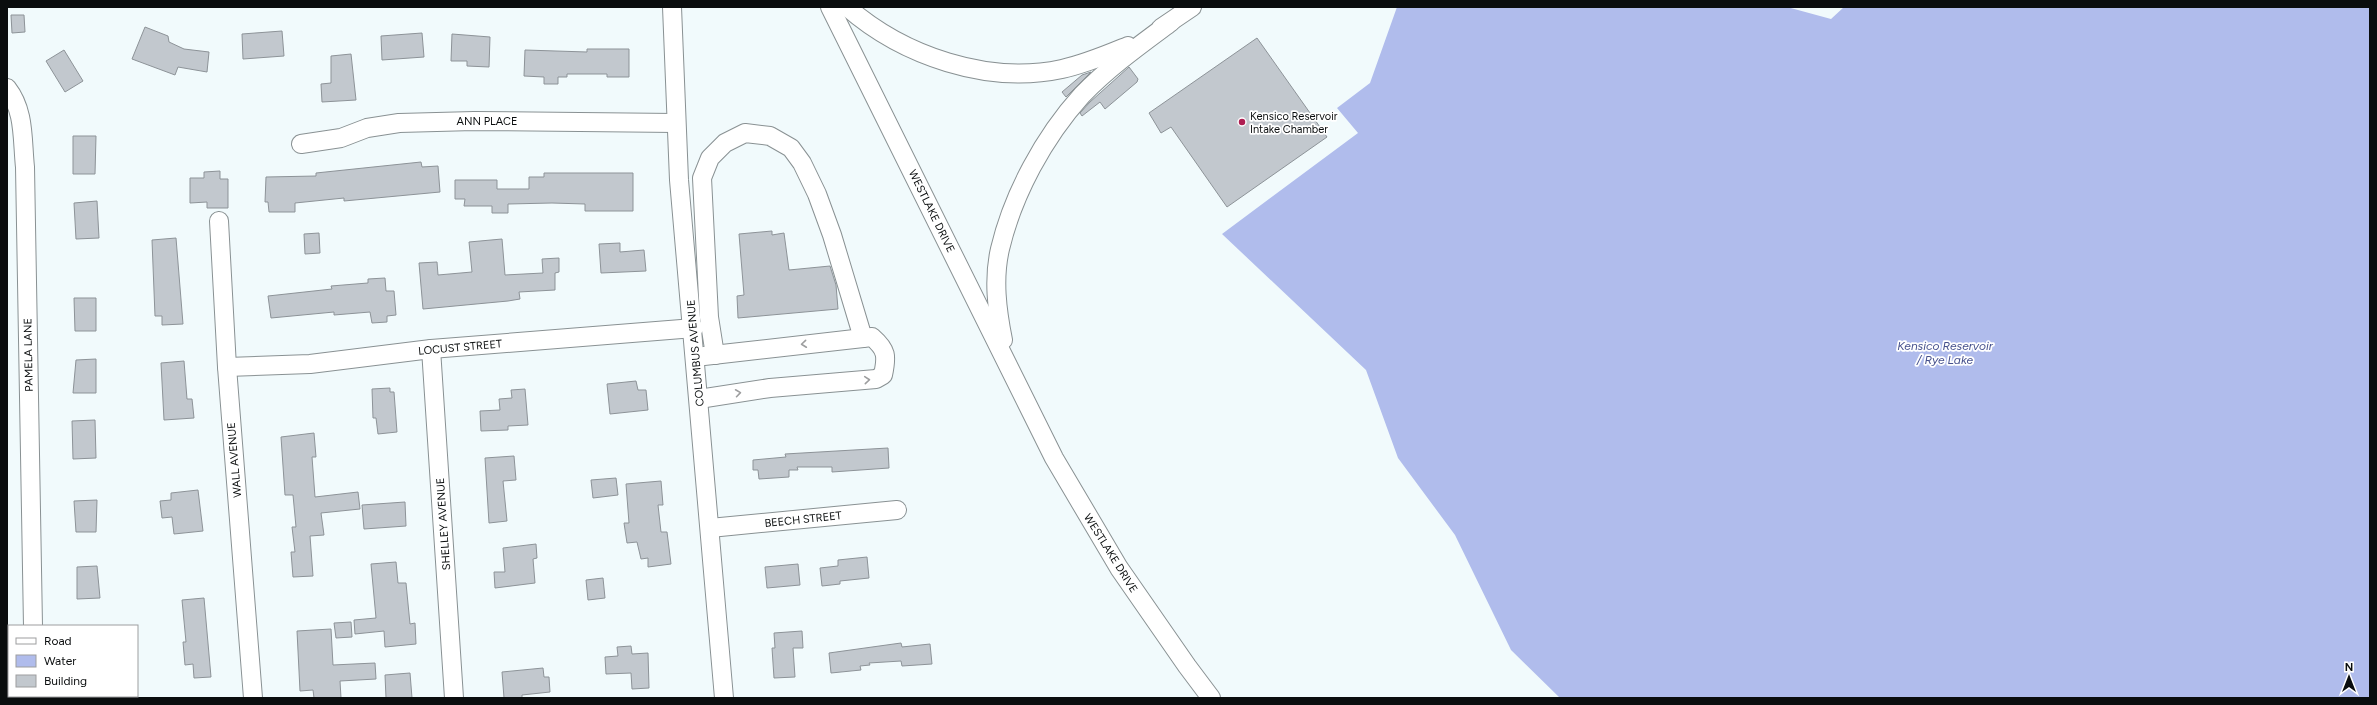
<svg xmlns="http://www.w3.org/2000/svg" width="2377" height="705" font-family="Figtree,sans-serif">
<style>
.water{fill:#b0bcec}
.building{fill:#c2c8ce;stroke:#8d9398}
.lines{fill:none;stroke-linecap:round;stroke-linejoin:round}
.minor-casing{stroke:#899193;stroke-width:20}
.minor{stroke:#fff;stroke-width:18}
.oneway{stroke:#9d9e9f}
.poi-dot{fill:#af1e52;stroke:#fff;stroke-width:1.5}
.labels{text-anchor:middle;stroke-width:3.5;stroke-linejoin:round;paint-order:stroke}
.poi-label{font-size:11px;fill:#0a0d0e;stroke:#fff;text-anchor:start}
.street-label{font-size:11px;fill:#0a0d0e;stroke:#fff}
.water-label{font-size:12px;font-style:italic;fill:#45508c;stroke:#fff}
</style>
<rect width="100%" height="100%" fill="#f1fafc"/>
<polygon class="water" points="1397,7 1787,7 1831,19 1844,7 2370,7 2370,698 1560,698 1511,650 1455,535 1398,458 1366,370 1222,234 1358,133 1337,108 1370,83"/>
<g class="building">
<polygon points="11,15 24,15 25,32 12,33"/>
<polygon points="145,27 168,36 169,42 184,49 209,52 207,72 178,67 175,75 132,59"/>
<polygon points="282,31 284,56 243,59 242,34"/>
<polygon points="422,33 424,57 382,60 381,36"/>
<polygon points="452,34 490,37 489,67 467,66 467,61 451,61"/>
<polygon points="1257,38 1327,137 1227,207 1171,127 1161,133 1149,113"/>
<polygon points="587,49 629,49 629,77 607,77 607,74 567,74 567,77 558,77 558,84 544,84 544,77 524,76 525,50 587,52"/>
<polygon points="64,50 83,81 65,92 46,61"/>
<polygon points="351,54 356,100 322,102 321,84 331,83 331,56"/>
<polygon points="1129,67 1138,79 1137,82 1105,109 1100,102 1082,116 1080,113 1090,102"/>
<polygon points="1091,72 1066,97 1062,92 1082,75"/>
<polygon points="73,136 96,136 95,174 73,174"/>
<polygon points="421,162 422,167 438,166 440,192 344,201 344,198 295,203 295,212 269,212 268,202 265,202 266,177 316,176 316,173"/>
<polygon points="220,171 220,179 228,179 228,208 207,208 207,202 190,203 190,178 204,178 204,172"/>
<polygon points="544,173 633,173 633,211 585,211 585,204 552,203 508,204 508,213 492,213 492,206 464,206 465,199 455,199 455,180 497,180 497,189 529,189 529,177 544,177"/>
<polygon points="97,201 99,238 76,239 74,203"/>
<polygon points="772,231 772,235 784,233 789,270 830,266 836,285 838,309 738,318 737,296 744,295 739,234"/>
<polygon points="319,233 320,253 305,254 304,234"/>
<polygon points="176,238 183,324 162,325 162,316 155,316 152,240"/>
<polygon points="502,239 505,275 543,273 542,259 559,258 559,272 555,273 555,290 519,292 520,299 508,301 423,309 419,263 437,262 438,275 472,272 469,242"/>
<polygon points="620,243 620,252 644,250 646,271 601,273 599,244"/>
<polygon points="385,278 386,291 394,291 396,315 387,316 387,322 372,323 370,312 334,315 334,312 271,318 268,296 332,289 331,286 368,283 368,279"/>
<polygon points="74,298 96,298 96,331 75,331"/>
<polygon points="96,359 96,393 73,393 76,360"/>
<polygon points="184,361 187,399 192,399 194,418 164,420 161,363"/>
<polygon points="636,381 638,390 646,390 648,410 610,414 607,384"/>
<polygon points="390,388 390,392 394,392 397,432 378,434 376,418 373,418 372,389"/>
<polygon points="525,389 528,425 508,426 508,430 481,431 480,411 500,410 499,399 512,398 511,390"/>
<polygon points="95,420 96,458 73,459 72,421"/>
<polygon points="314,433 316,457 312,457 315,497 358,492 360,509 321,513 324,535 310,536 313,576 293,577 291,552 295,552 292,527 296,527 293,495 285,495 281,437"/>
<polygon points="888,448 889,468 832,472 832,467 797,467 798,470 789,470 789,477 759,479 758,470 753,470 753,460 786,457 785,454"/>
<polygon points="514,456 516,480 503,481 507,521 489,523 485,458"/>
<polygon points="616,478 618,495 593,498 591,480"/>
<polygon points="661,481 663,505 658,505 661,532 667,532 671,564 648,567 648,558 641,559 637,542 627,543 624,523 629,523 626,484"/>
<polygon points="198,490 203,531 174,534 172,517 162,518 160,501 171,500 171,493"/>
<polygon points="97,500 96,532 76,532 74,501"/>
<polygon points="405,502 406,526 364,529 362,505"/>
<polygon points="536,544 537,558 533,559 535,583 495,588 494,572 505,572 503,548"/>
<polygon points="867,557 869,578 840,581 840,584 822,586 820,568 838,566 838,560"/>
<polygon points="396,562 398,583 406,583 410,624 415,623 416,644 385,647 384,631 355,634 354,620 376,618 371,564"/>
<polygon points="798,564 800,585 767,588 765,567"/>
<polygon points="97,566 100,598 77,599 77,567"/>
<polygon points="603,578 605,598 588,600 586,580"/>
<polygon points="204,598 211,677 194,678 193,664 185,665 183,642 186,642 182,600"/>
<polygon points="351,622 352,637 336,638 334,623"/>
<polygon points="331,629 333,665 375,663 376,679 340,681 341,698 314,698 313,690 300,691 297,631"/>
<polygon points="802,631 803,648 793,648 795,677 774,678 772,648 775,648 774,633"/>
<polygon points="901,643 902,647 930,644 932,664 902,666 901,661 869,663 870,665 860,666 861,670 831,673 829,653"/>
<polygon points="631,646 632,654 648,653 649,688 632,689 631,673 606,674 605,657 618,656 617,647"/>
<polygon points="543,668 544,677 549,677 550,692 522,695 522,698 504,698 502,672"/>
<polygon points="410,673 412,698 386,698 385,675"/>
</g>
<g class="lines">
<g class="minor-casing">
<g id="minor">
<polyline points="672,7 679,180 724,698"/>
<polyline points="830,7 1054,458 1119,568 1187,666 1211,698"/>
<path d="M 847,7 C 903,56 988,85 1062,69 C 1085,64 1106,55 1128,46"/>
<polyline points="1161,28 1192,7"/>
<path d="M 7,88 C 25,111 22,139 25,167 L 33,626"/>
<polyline points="301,144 341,138 367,128 399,123 474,121 676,123"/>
<polyline points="219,221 227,367 253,698"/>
<path d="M 1003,340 C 997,310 993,279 1000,249 C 1013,194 1044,137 1082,95 C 1109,67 1140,45 1171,22"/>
<polyline points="431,349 454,698"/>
<polyline points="715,355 709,317 702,178 710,158 725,143 745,133 770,136 791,148 802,163 817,194 832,235 863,338"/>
<polyline points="227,367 310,364 431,349 694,328"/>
<path d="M 699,399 L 770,388 L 876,379 L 883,375 C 887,356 887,350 872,337 L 704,356"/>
<polyline points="710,528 897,510"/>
<polyline points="34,696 34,698"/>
</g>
</g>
<use href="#minor" class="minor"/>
</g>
<defs><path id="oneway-chevron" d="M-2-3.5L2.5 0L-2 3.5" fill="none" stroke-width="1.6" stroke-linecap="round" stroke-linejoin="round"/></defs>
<g class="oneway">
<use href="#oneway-chevron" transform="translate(804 344) rotate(174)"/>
<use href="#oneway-chevron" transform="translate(867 380) rotate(-5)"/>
<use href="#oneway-chevron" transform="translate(738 393) rotate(-8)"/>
</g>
<circle class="poi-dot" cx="1242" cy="122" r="4"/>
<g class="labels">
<g class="poi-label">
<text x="1250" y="120">Kensico Reservoir<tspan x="1250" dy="13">Intake Chamber</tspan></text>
</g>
<g class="street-label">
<text x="487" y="125">ANN PLACE</text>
<text transform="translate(932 211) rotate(64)" y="4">WESTLAKE DRIVE</text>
<text transform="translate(460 347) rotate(-5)" y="4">LOCUST STREET</text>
<text transform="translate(695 353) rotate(-95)" y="4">COLUMBUS AVENUE</text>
<text transform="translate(28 355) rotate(-91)" y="4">PAMELA LANE</text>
<text transform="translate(234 460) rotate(-95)" y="4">WALL AVENUE</text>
<text transform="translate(803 519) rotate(-6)" y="4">BEECH STREET</text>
<text transform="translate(443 524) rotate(-94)" y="4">SHELLEY AVENUE</text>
<text transform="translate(1111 553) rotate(58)" y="4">WESTLAKE DRIVE</text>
</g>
<g class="water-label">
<text x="1945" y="350">Kensico Reservoir<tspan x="1945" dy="14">/ Rye Lake</tspan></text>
</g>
</g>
<rect width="2377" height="705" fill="none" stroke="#0a0d0e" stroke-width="16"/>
<rect x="8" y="625" width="130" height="72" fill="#ffffff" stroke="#9d9e9f"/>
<rect x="16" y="638" width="20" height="6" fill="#ffffff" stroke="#9d9e9f"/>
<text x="44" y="645" font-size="12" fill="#0a0d0e">Road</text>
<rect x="16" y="655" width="20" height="12" fill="#b0bcec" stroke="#9d9e9f"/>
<text x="44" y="665" font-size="12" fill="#0a0d0e">Water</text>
<rect x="16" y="675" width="20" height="12" fill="#c2c8ce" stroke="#9d9e9f"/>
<text x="44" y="685" font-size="12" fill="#0a0d0e">Building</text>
<g transform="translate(2349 677)" stroke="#ffffff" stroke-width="3" paint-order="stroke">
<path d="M0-3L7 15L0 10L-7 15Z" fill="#0a0d0e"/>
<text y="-6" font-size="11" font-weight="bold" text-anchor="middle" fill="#0a0d0e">N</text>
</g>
</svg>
